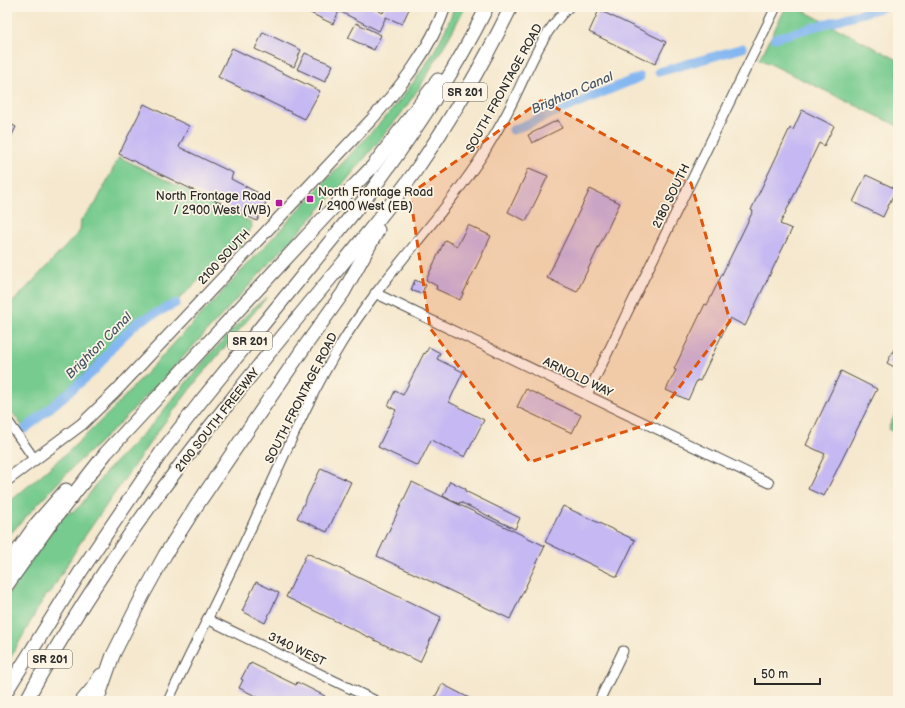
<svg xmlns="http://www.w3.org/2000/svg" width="905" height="708" font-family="'Balsamiq Sans',sans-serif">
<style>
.green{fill:#77cb8f;stroke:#517b5d}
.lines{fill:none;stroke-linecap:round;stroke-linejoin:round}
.canal{stroke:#84b7f1;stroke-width:9}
.building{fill:#c5b8f3}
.minor-casing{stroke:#494743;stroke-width:11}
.major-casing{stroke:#494743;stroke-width:13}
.highway-casing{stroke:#494743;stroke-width:15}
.minor{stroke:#fff;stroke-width:9}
.major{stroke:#fff;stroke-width:11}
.highway{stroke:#fff;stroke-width:13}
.marked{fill:#df570e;fill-opacity:0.2;stroke:#df570e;stroke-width:3;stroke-dasharray:8 5;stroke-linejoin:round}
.poi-dot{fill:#b5179e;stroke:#fcf5e5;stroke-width:1.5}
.labels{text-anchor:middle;stroke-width:3.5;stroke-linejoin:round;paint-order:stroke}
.shield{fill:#fcf5e5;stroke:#6a6863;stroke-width:1}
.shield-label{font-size:11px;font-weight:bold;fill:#2b2b2b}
.street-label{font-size:12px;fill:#2b2b2b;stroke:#fcf5e5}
.poi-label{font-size:12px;fill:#2b2b2b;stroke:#fcf5e5;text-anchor:start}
.water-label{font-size:13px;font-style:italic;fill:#465566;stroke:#fcf5e5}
</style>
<rect width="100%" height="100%" fill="#fcf5e5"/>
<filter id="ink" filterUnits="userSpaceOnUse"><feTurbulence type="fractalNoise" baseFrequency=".025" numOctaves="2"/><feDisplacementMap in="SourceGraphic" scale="8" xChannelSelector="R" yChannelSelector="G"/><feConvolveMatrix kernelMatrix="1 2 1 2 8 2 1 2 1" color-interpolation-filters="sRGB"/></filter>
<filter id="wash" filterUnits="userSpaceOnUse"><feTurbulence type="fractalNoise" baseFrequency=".012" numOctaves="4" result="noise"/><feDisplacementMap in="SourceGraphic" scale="16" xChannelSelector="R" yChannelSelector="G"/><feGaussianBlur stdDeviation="0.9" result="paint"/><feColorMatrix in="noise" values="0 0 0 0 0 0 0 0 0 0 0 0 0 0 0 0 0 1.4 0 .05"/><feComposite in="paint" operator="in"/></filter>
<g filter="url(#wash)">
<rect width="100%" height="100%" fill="#f5e8ce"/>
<g class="green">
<path d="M 454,7 L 465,7 L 452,32 L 421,85 L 401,114 L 345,182 L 160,382 L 116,427 L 72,468 L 7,537 L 7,504 L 67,453 L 110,412 L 391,111 C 416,80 442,46 454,7 Z"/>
<polygon points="786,7 796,7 898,60 898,126 760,59"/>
<polygon points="119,157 251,222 252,227 243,238 243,243 200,279 177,301 140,317 124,330 88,370 30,422 23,427 7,405 7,307 19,296 80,231 81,220 96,203"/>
<polygon points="267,297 198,379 158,431 80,543 49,595 46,594 7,664 7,596 26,568 58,523 66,514 74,511 80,506 105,473 155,421 204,361 251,310"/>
<polygon points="898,409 898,434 888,429"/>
</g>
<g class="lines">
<g class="canal">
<polyline points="775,38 884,7"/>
<polyline points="659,72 743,48"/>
<polyline points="513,130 640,77"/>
<polyline points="25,429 94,371 116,343 138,322 176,303"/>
</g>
</g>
<g id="blocks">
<g class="building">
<polygon points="303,7 371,7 383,13 385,7 410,7 402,24 386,17 379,31 339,11 333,24 302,9"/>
<polygon points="599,10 666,42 655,64 589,32"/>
<polygon points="356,23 381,35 374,50 348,38"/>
<polygon points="263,32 301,50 294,67 255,49"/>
<polygon points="232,48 320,91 305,119 218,77"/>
<polygon points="305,53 333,65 325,82 297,69"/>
<polygon points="144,104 189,126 179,147 233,173 231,179 268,198 257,221 119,154"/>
<polygon points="802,110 834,126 824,146 819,143 780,224 792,229 745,326 730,318 700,381 697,380 688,400 666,390 676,370 674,369 705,304 707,305 753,211 751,210 790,128 793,130"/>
<polygon points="558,120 562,128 532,143 528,135"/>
<polygon points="7,122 16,127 7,145"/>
<polygon points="529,168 548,176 526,221 508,212"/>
<polygon points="866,175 896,189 883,217 853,202"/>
<polygon points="590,189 620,203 577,292 547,278"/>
<polygon points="468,225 491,236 460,300 436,289 437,286 426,280 445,240 457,246"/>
<polygon points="415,280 426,285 421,294 411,290"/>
<polygon points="898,341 898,369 887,363"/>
<polygon points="429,347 440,353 437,359 463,372 449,402 484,420 465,457 431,440 418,466 378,447 396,410 388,406 395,391 403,395 424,353 425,354"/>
<polygon points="841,371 877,389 824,496 808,489 825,454 806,445"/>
<polygon points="526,389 581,415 572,433 517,407"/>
<polygon points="321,468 351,482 327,532 297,518"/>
<polygon points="450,481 466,489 465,491 520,518 515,529 460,502 459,504 443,496"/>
<polygon points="412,482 545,546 510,619 377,556"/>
<polygon points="563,506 635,540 617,577 545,542"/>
<polygon points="307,553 441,617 420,662 286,597"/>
<polygon points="256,582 279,593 265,623 242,611"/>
<polygon points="251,663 296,685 297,682 325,696 324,698 329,701 266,701 239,688 243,680 241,679 249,664 250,665"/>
<polygon points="442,684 475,701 433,701"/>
</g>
</g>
</g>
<g filter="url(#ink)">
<use href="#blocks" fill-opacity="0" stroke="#494743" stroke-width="1"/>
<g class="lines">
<g class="minor-casing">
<g id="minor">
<polyline points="375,293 769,483"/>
<polyline points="587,395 776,7"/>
<polyline points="7,420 35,460"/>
<polyline points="207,619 376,701"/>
<path d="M 168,701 C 197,639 229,577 257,515 C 284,457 308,398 341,344 C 382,276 441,220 484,153 C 492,139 501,125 508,111 C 527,75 539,35 569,7"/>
<polyline points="599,701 623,651"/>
</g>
</g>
<g class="major-casing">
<path id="major" d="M 7,480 L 82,424 L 115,392 L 372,119 C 402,85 430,50 445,7"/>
</g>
<g class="highway-casing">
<g id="highway">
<polyline points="7,566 37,523 66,490"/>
<polyline points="7,585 48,527 106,453 330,211 373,166 438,80"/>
<path d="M 7,690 L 81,571 L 163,450 L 201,401 L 372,190 C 415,131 455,72 487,7"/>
<path d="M 26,701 C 82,598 151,500 224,409 C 263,360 303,311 343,263 C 367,233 392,204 414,173 C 451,120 483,64 511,7"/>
<polyline points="82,701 92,689 101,675"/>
<polyline points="97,701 113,655 143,595 165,555 195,508 303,349 343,293 378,230"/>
</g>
</g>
<use href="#minor" class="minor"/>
<use href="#major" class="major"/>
<use href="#highway" class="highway"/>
</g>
</g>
<path class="marked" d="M 542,100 L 691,183 L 730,321 L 652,423 L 530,462 L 430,328 L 410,194 Z"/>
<g class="poi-dot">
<rect x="306" y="195" width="8" height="8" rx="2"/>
<rect x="275" y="199" width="8" height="8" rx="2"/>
</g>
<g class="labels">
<g class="shield">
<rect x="443" y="83" width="44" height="18" rx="3"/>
<rect x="228" y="332" width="44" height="18" rx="3"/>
<rect x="28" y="650" width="44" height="18" rx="3"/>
</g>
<g class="shield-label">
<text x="465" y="96">SR 201</text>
<text x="250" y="345">SR 201</text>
<text x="50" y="663">SR 201</text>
</g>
<g class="street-label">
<text transform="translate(504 88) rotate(-61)" y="4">SOUTH FRONTAGE ROAD</text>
<text transform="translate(671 196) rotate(-64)" y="4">2180 SOUTH</text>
<text transform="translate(224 257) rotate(-47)" y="4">2100 SOUTH</text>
<text transform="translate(578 377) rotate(26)" y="4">ARNOLD WAY</text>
<text transform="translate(301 398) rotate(-63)" y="4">SOUTH FRONTAGE ROAD</text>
<text transform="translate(217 420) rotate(-52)" y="4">2100 SOUTH FREEWAY</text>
<text transform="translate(297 649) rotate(26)" y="4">3140 WEST</text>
</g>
<g class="poi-label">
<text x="318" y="196">North Frontage Road<tspan x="318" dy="14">/ 2900 West (EB)</tspan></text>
<text x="271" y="200" text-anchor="end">North Frontage Road<tspan x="271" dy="14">/ 2900 West (WB)</tspan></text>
</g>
<g class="water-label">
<text transform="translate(572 92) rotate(-23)" y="5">Brighton Canal</text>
<text transform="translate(98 345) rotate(-45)" y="5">Brighton Canal</text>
</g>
</g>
<rect width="905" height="708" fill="none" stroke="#fcf5e5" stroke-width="24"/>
<path d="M755 678v6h65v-6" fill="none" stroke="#2b2b2b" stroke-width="2"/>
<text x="761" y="678" font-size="12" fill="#2b2b2b" stroke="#fcf5e5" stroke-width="3" paint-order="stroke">50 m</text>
</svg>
